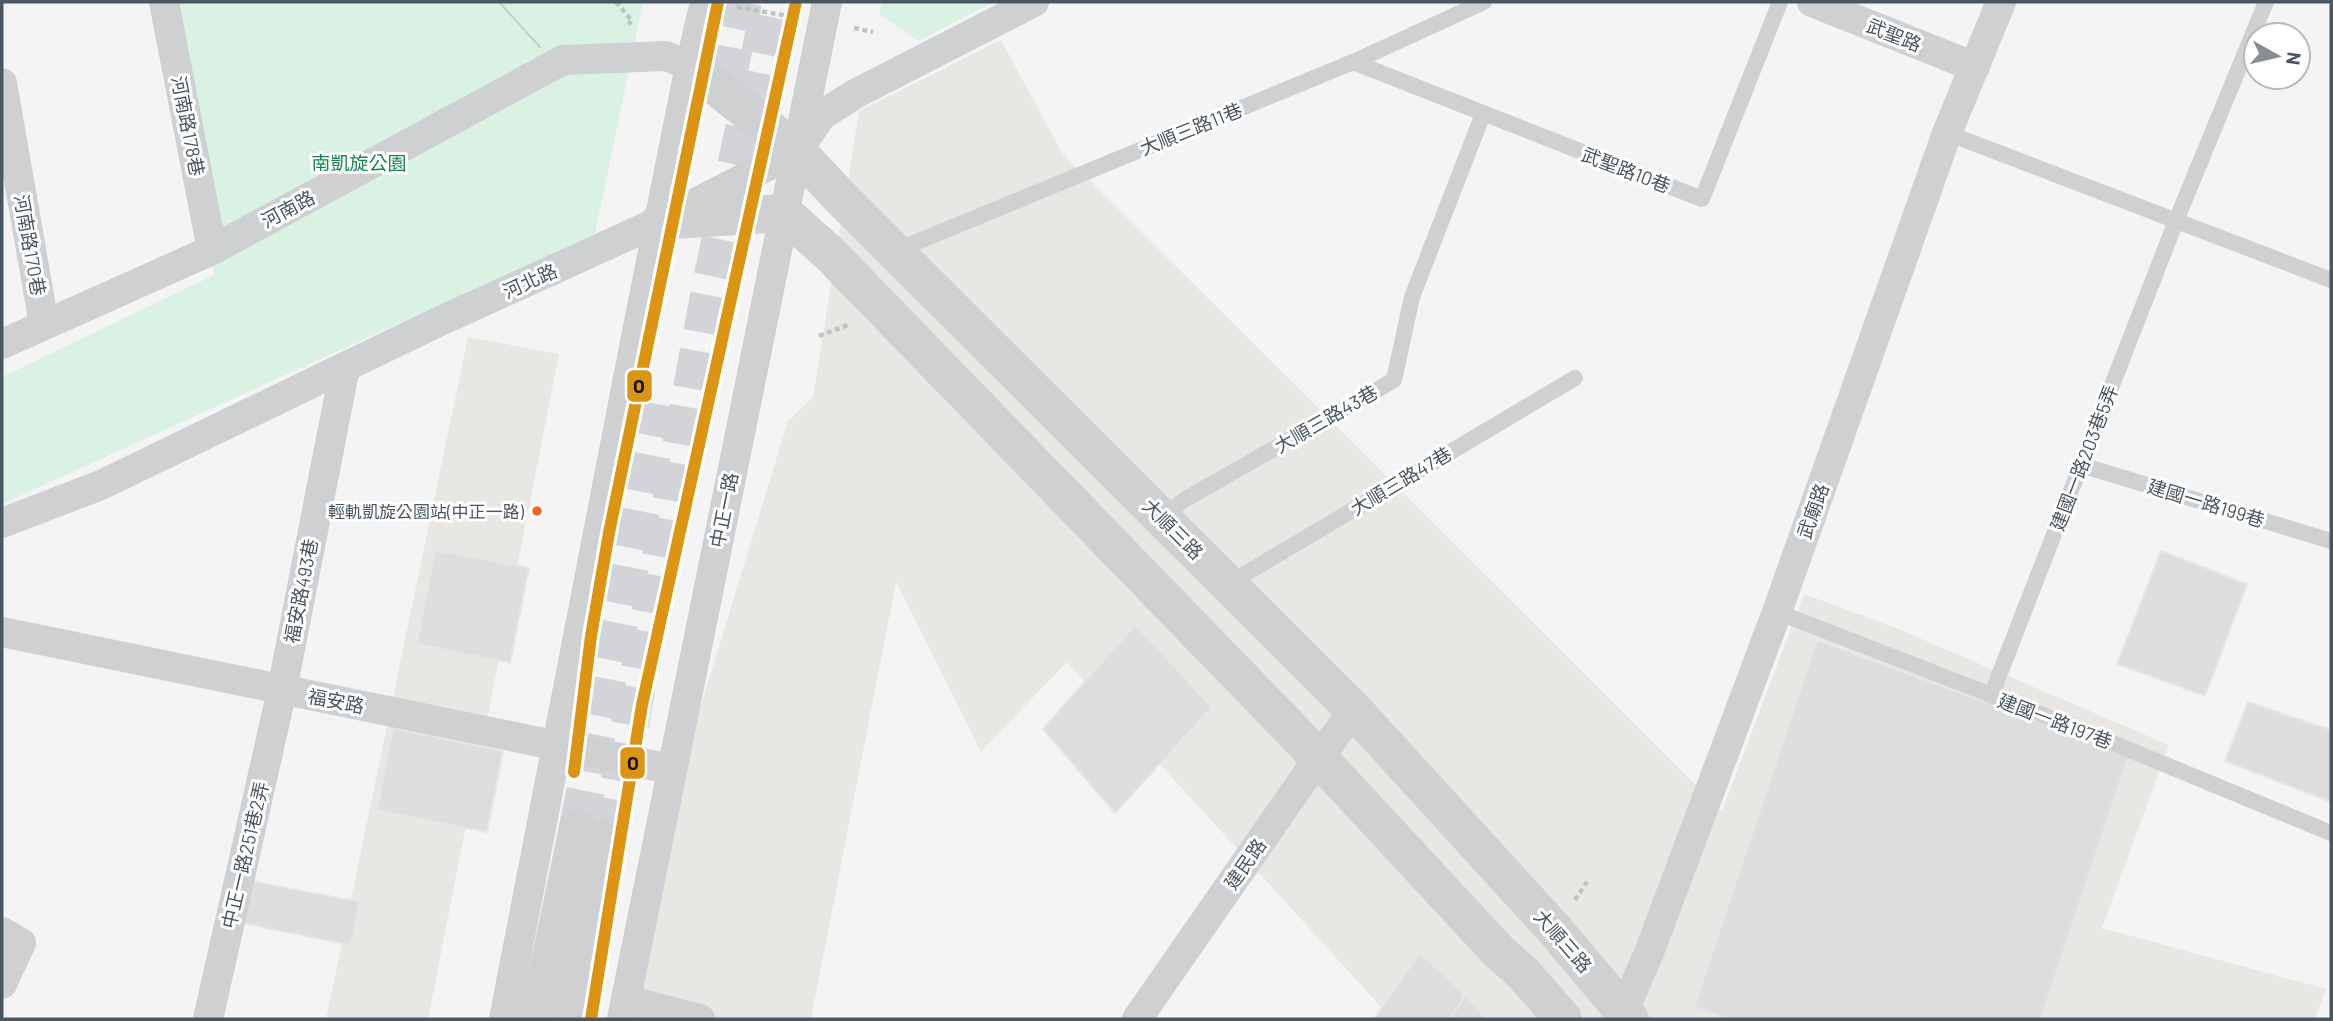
<svg xmlns="http://www.w3.org/2000/svg" width="2333" height="1021" font-family="Barlow,'Noto Sans TC',sans-serif">
<style>
.commercial{fill:#e8e7e3}
.green{fill:#d9f2e3}
.building{fill:#ddddde;stroke:#e5e6e7;stroke-width:2}
.lines{fill:none;stroke-linecap:round;stroke-linejoin:round}
.tertiary-tunnel{stroke:#d2d4d7;stroke-width:38;stroke-dasharray:38 19;stroke-linecap:butt}
.path{stroke:#bcc7c4;stroke-width:4.5;stroke-dasharray:5 3.5;stroke-linecap:butt}
.service{stroke:#ced0d2;stroke-width:16}
.minor{stroke:#ced0d2;stroke-width:30}
.tertiary{stroke:#ced0d2;stroke-width:38}
.tram{stroke:#c9cacc;stroke-width:2}
.metro-1-casing{stroke:#fff;stroke-width:18}
.metro-1{stroke:#db9513;stroke-width:12}
.bus-dot{fill:#f26522;stroke:#fff;stroke-width:2.5}
.labels{text-anchor:middle;stroke-width:6;stroke-linejoin:round;paint-order:stroke}
.bus-label{font-size:17px;fill:#4a5661;stroke:#fff;text-anchor:end}
.street-label{font-size:19px;fill:#4a5661;stroke:#fff}
.park-label{font-size:19px;fill:#17864f;stroke:#fff}
.line-badge{stroke:#fff;stroke-width:2.5}
.pale-badge-label{font-size:19px;text-anchor:middle;font-weight:bold;fill:#111}
</style>
<rect width="100%" height="100%" fill="#f4f4f4"/>
<g class="commercial">
<polygon points="1001,40 1062,153 1722,811 1804,594 1896,628 2169,745 2102,928 2326,989 2315,1019 1392,1019 1067,662 981,752 896,582 811,1019 633,1019 677,784 788,421 813,397 859,111"/>
<polygon points="468,337 559,354 428,1019 326,1019"/>
</g>
<g class="green">
<polygon points="167,2 643,2 595,234 2,504 2,377 214,275"/>
<polygon points="882,2 994,2 918,41 879,14"/>
</g>
<g class="building">
<polygon points="435,550 529,568 510,663 417,644"/>
<polygon points="2161,551 2247,584 2205,696 2117,664"/>
<polygon points="1135,625 1212,707 1115,813 1043,729"/>
<polygon points="1817,640 2129,755 2041,1019 1727,1019 1694,1007"/>
<polygon points="2248,702 2331,730 2331,802 2225,761"/>
<polygon points="393,728 503,751 487,832 377,810"/>
<polygon points="251,881 360,902 351,945 242,923"/>
<polygon points="1420,953 1465,996 1450,1019 1374,1019"/>
<polygon points="1465,996 1486,1019 1450,1019"/>
</g>
<g class="lines">
<g class="tertiary-tunnel">
<polyline points="726,85 743,2"/>
<polyline points="578,828 662,405"/>
<polyline points="609,837 712,280 771,2"/>
</g>
<g class="path">
<polyline points="616,2 632,21 628,24"/>
<polyline points="737,7 794,17"/>
<polyline points="854,28 873,32"/>
<polyline points="819,336 848,325"/>
<polyline points="1575,900 1589,879"/>
</g>
<g class="service">
<polyline points="1353,62 1702,199 1780,2"/>
<polyline points="1947,133 2331,280"/>
<polyline points="895,251 1353,62 1484,2"/>
<polyline points="2081,465 2331,541"/>
<polyline points="1161,518 1184,500 1394,380 1412,297 1483,114"/>
<polyline points="1228,584 1575,378"/>
<polyline points="1777,612 2074,727 2331,833"/>
<polyline points="1991,696 2176,221 2266,2"/>
</g>
<g class="minor">
<polyline points="164,2 212,250"/>
<polyline points="1812,2 1975,67"/>
<polyline points="2,83 44,324"/>
<polyline points="2,344 212,250 563,60 666,56 690,66"/>
<polyline points="2,523 101,485 438,322 660,221 797,151 822,115 855,94 1034,2"/>
<polyline points="2,632 671,769"/>
<polyline points="2,932 21,943 2,984"/>
<polyline points="626,1000 700,1019"/>
<polyline points="208,1019 282,690 345,367"/>
<polyline points="504,1019 635,342 690,66 705,2"/>
<polyline points="622,1019 827,2"/>
<polyline points="1137,1019 1308,773 1354,710"/>
<polyline points="1620,1019 1648,955 1777,612 1947,133 2001,2"/>
</g>
<g class="tertiary">
<polyline points="690,66 797,151 840,197 1354,710 1554,929 1630,1019"/>
<polyline points="660,221 784,213 830,254 1319,758 1499,952 1523,973 1563,1019"/>
<polyline points="538,1019 578,828"/>
<polyline points="571,1019 609,837"/>
</g>
<polyline class="tram" points="499,2 540,47"/>
<g class="metro-1-casing">
<g id="metro-1">
<polyline points="574,772 591,636 609,533 718,2"/>
<polyline points="591,1019 642,705 796,2"/>
</g>
</g>
<use href="#metro-1" class="metro-1"/>
</g>
<circle class="bus-dot" cx="537" cy="511" r="6"/>
<g class="labels">
<g class="bus-label">
<text x="524" y="518">輕軌凱旋公園站(中正一路)</text>
</g>
<g class="street-label">
<text transform="translate(1894 35) rotate(22)" y="7">武聖路</text>
<text transform="translate(188 126) rotate(79)" y="7">河南路178巷</text>
<text transform="translate(1191 129) rotate(-22)" y="7">大順三路11巷</text>
<text transform="translate(1626 170) rotate(21)" y="7">武聖路10巷</text>
<text transform="translate(288 209) rotate(-28)" y="7">河南路</text>
<text transform="translate(30 245) rotate(80)" y="7">河南路170巷</text>
<text transform="translate(530 281) rotate(-24)" y="7">河北路</text>
<text transform="translate(1326 419) rotate(-30)" y="7">大順三路43巷</text>
<text transform="translate(2084 458) rotate(-69)" y="7">建國一路203巷5弄</text>
<text transform="translate(1401 481) rotate(-31)" y="7">大順三路47巷</text>
<text transform="translate(2206 503) rotate(17)" y="7">建國一路199巷</text>
<text transform="translate(724 510) rotate(-79)" y="7">中正一路</text>
<text transform="translate(1813 511) rotate(-70)" y="7">武廟路</text>
<text transform="translate(1173 529) rotate(45)" y="7">大順三路</text>
<text transform="translate(301 591) rotate(-79)" y="7">福安路493巷</text>
<text transform="translate(336 701) rotate(11)" y="7">福安路</text>
<text transform="translate(2055 721) rotate(21)" y="7">建國一路197巷</text>
<text transform="translate(245 855) rotate(-77)" y="7">中正一路251巷2弄</text>
<text transform="translate(1245 864) rotate(-55)" y="7">建民路</text>
<text transform="translate(1563 941) rotate(49)" y="7">大順三路</text>
</g>
<g class="park-label">
<text x="359" y="170">南凱旋公園</text>
</g>
</g>
<g class="line-badge">
<rect x="626" y="369" width="27" height="34" rx="7" fill="#db9513"/>
<rect x="619" y="746" width="27" height="34" rx="7" fill="#db9513"/>
</g>
<g class="pale-badge-label">
<text x="639" y="393">O</text>
<text x="633" y="770">O</text>
</g>
<rect width="2333" height="1021" fill="none" stroke="#4a5661" stroke-width="7"/>
<g transform="translate(2277 56) rotate(98)"><circle r="33" fill="#ffffff" stroke="#b7bbc0" stroke-width="2"/>
<path d="M0-5L12 26L0 18L-12 26Z" fill="#868d94"/>
<text y="-10" font-size="19" font-weight="bold" text-anchor="middle" fill="#4a5661">N</text>
</g>
</svg>
